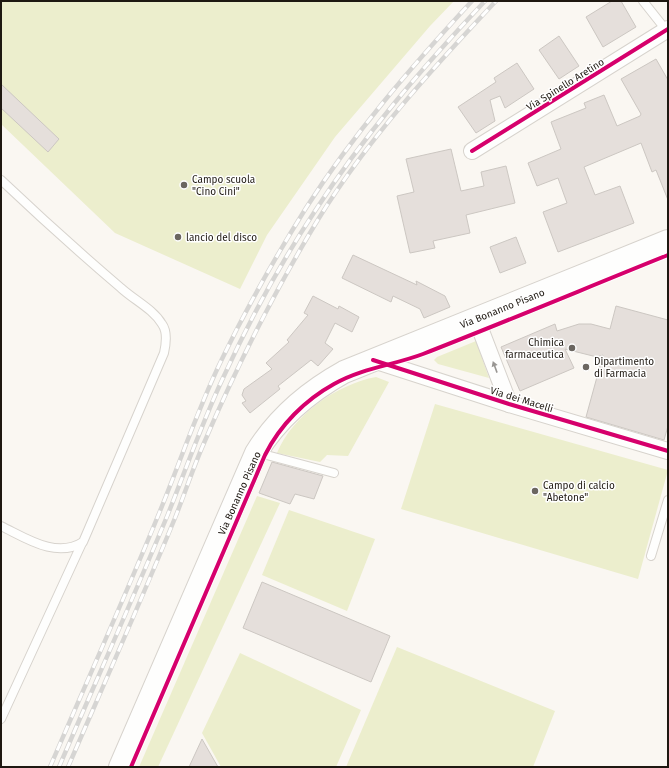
<svg xmlns="http://www.w3.org/2000/svg" width="669" height="768" font-family="'Fira Sans',sans-serif">
<style>
.green{fill:#eceecd}
.building{fill:#e5dfdb;stroke:#ccc7c2}
.lines{fill:none;stroke-linecap:round;stroke-linejoin:round}
.lane-casing{stroke:#d7d3cd;stroke-width:10}
.street-casing{stroke:#d7d3cd;stroke-width:18}
.secondary-casing{stroke:#d7d3cd;stroke-width:24}
.lane{stroke:#fefefd;stroke-width:8}
.street{stroke:#fefefd;stroke-width:16}
.secondary{stroke:#fefefd;stroke-width:22}
.rail-casing{stroke:#d6d5d3;stroke-width:4.5}
.rail{stroke:#fff;stroke-width:3;stroke-dasharray:9;stroke-linecap:butt}
.cycleway-casing{stroke:#fff;stroke-width:6}
.cycleway{stroke:#d6006c;stroke-width:4}
.oneway{fill:#999693}
.poi-dot{fill:#6b6660;stroke:#fff;stroke-width:1.5}
.labels{text-anchor:middle;stroke-width:3;stroke-linejoin:round;paint-order:stroke}
.street-label{font-size:10px;fill:#1e1811;stroke:#fff}
.poi-label{font-size:10px;fill:#1e1811;stroke:#fff;text-anchor:start}
</style>
<rect width="100%" height="100%" fill="#faf7f2"/>
<g class="green">
<polygon points="1,1 454,1 430,26 335,137 267,235 240,289 115,233 1,124"/>
<polygon points="476,341 489,378 438,364 434,360 437,357"/>
<path d="M 376,377 L 389,382 L 348,456 L 327,455 L 320,462 L 277,453 C 292,416 337,384 376,377 Z"/>
<polygon points="435,404 668,470 638,579 401,509"/>
<polygon points="257,496 280,503 158,767 139,767"/>
<polygon points="289,510 375,539 347,611 262,575"/>
<polygon points="397,647 555,711 533,767 346,767"/>
<polygon points="240,653 361,710 336,767 221,767 202,733"/>
</g>
<g class="building">
<polygon points="612,1 621,1 636,27 603,47 586,17"/>
<polygon points="559,36 579,66 559,79 539,50"/>
<polygon points="656,59 668,80 668,200 656,170 652,172 641,143 584,167 595,195 620,186 634,223 558,252 543,212 567,203 558,178 537,186 528,163 561,149 551,122 586,108 584,103 604,95 617,126 640,116 641,114 621,79"/>
<polygon points="517,63 534,89 505,108 500,96 490,100 495,121 476,133 458,107 496,82 494,78"/>
<polygon points="1,84 59,139 48,152 1,108"/>
<polygon points="451,149 461,191 484,186 481,172 506,166 515,203 466,215 470,233 433,241 435,248 410,253 397,196 414,192 406,159"/>
<polygon points="516,237 526,263 500,273 490,247"/>
<polygon points="353,255 417,285 416,281 445,296 450,307 424,318 420,309 393,296 391,302 342,278"/>
<polygon points="313,296 338,309 339,306 359,317 352,332 335,323 325,343 333,349 318,366 311,360 278,386 280,389 250,413 242,403 246,401 242,395 244,389 272,369 266,363 289,342 287,340 308,315 304,313"/>
<polygon points="616,306 668,320 668,426 664,440 586,417 603,355 597,357 565,349 574,368 520,391 501,347 555,324 557,331 579,324 591,324 610,329"/>
<polygon points="272,462 323,476 314,499 295,494 290,504 259,493"/>
<polygon points="262,582 390,636 371,682 243,628"/>
<polygon points="202,739 218,767 189,767"/>
</g>
<g class="lines">
<g class="lane-casing">
<g id="lane">
<polyline points="643,1 666,30"/>
<path d="M 1,180 C 40,217 80,253 121,288 C 134,300 153,309 162,324 C 168,332 166,344 164,353 L 83,542 C 56,559 26,538 1,526"/>
<polyline points="259,453 334,473"/>
<polyline points="651,556 668,500"/>
<polyline points="1,719 82,543"/>
</g>
</g>
<g class="street-casing">
<g id="street">
<polyline points="472,151 668,29"/>
<polyline points="476,318 509,404"/>
<polyline points="373,360 509,404 668,451"/>
</g>
</g>
<g class="secondary-casing">
<path id="secondary" d="M 120,767 L 256,453 C 278,417 308,392 344,372 L 668,241"/>
</g>
<use href="#lane" class="lane"/>
<use href="#street" class="street"/>
<use href="#secondary" class="secondary"/>
<g class="rail-casing">
<g id="rail">
<path d="M 50,767 C 87,681 125,597 160,511 C 181,460 198,408 222,359 C 247,307 276,256 306,208 C 354,133 412,66 472,1"/>
<path d="M 59,767 C 95,683 133,599 168,514 C 186,469 202,423 223,378 C 249,321 280,264 315,211 C 364,135 423,67 485,1"/>
<path d="M 68,767 C 104,684 141,601 175,518 C 185,493 193,468 204,443 C 237,366 275,290 319,218 C 368,139 432,69 496,1"/>
</g>
</g>
<use href="#rail" class="rail"/>
<g class="cycleway-casing">
<g id="cycleway">
<polyline points="472,151 668,29"/>
<polyline points="373,360 509,404 668,451"/>
<path d="M 131,767 L 265,455 C 280,425 305,400 334,384 C 362,368 394,365 423,354 C 505,322 586,288 668,255"/>
</g>
</g>
<use href="#cycleway" class="cycleway"/>
</g>
<defs><path id="oneway-solid" d="M-6-.8H1V-3.2L6.5 0L1 3.2V.8H-6Z"/></defs>
<use class="oneway" href="#oneway-solid" transform="translate(495 367) rotate(-110)"/>
<g class="poi-dot">
<circle cx="184" cy="185" r="4"/>
<circle cx="178" cy="237" r="4"/>
<circle cx="572" cy="348" r="4"/>
<circle cx="586" cy="367" r="4"/>
<circle cx="535" cy="491" r="4"/>
</g>
<g class="labels">
<g class="street-label">
<text transform="translate(565 84) rotate(-32)" y="4">Via Spinello Aretino</text>
<text transform="translate(502 308) rotate(-22)" y="4">Via Bonanno Pisano</text>
<text transform="translate(522 399) rotate(17)" y="4">Via dei Macelli</text>
<text transform="translate(239 493) rotate(-66)" y="4">Via Bonanno Pisano</text>
</g>
<g class="poi-label">
<text x="192" y="183">Campo scuola<tspan x="192" dy="12">"Cino Cini"</tspan></text>
<text x="186" y="241">lancio del disco</text>
<text x="564" y="346" text-anchor="end">Chimica<tspan x="564" dy="12">farmaceutica</tspan></text>
<text x="594" y="365">Dipartimento<tspan x="594" dy="12">di Farmacia</tspan></text>
<text x="543" y="489">Campo di calcio<tspan x="543" dy="12">"Abetone"</tspan></text>
</g>
</g>
<rect width="669" height="768" fill="none" stroke="#1e1811" stroke-width="4"/>
</svg>
